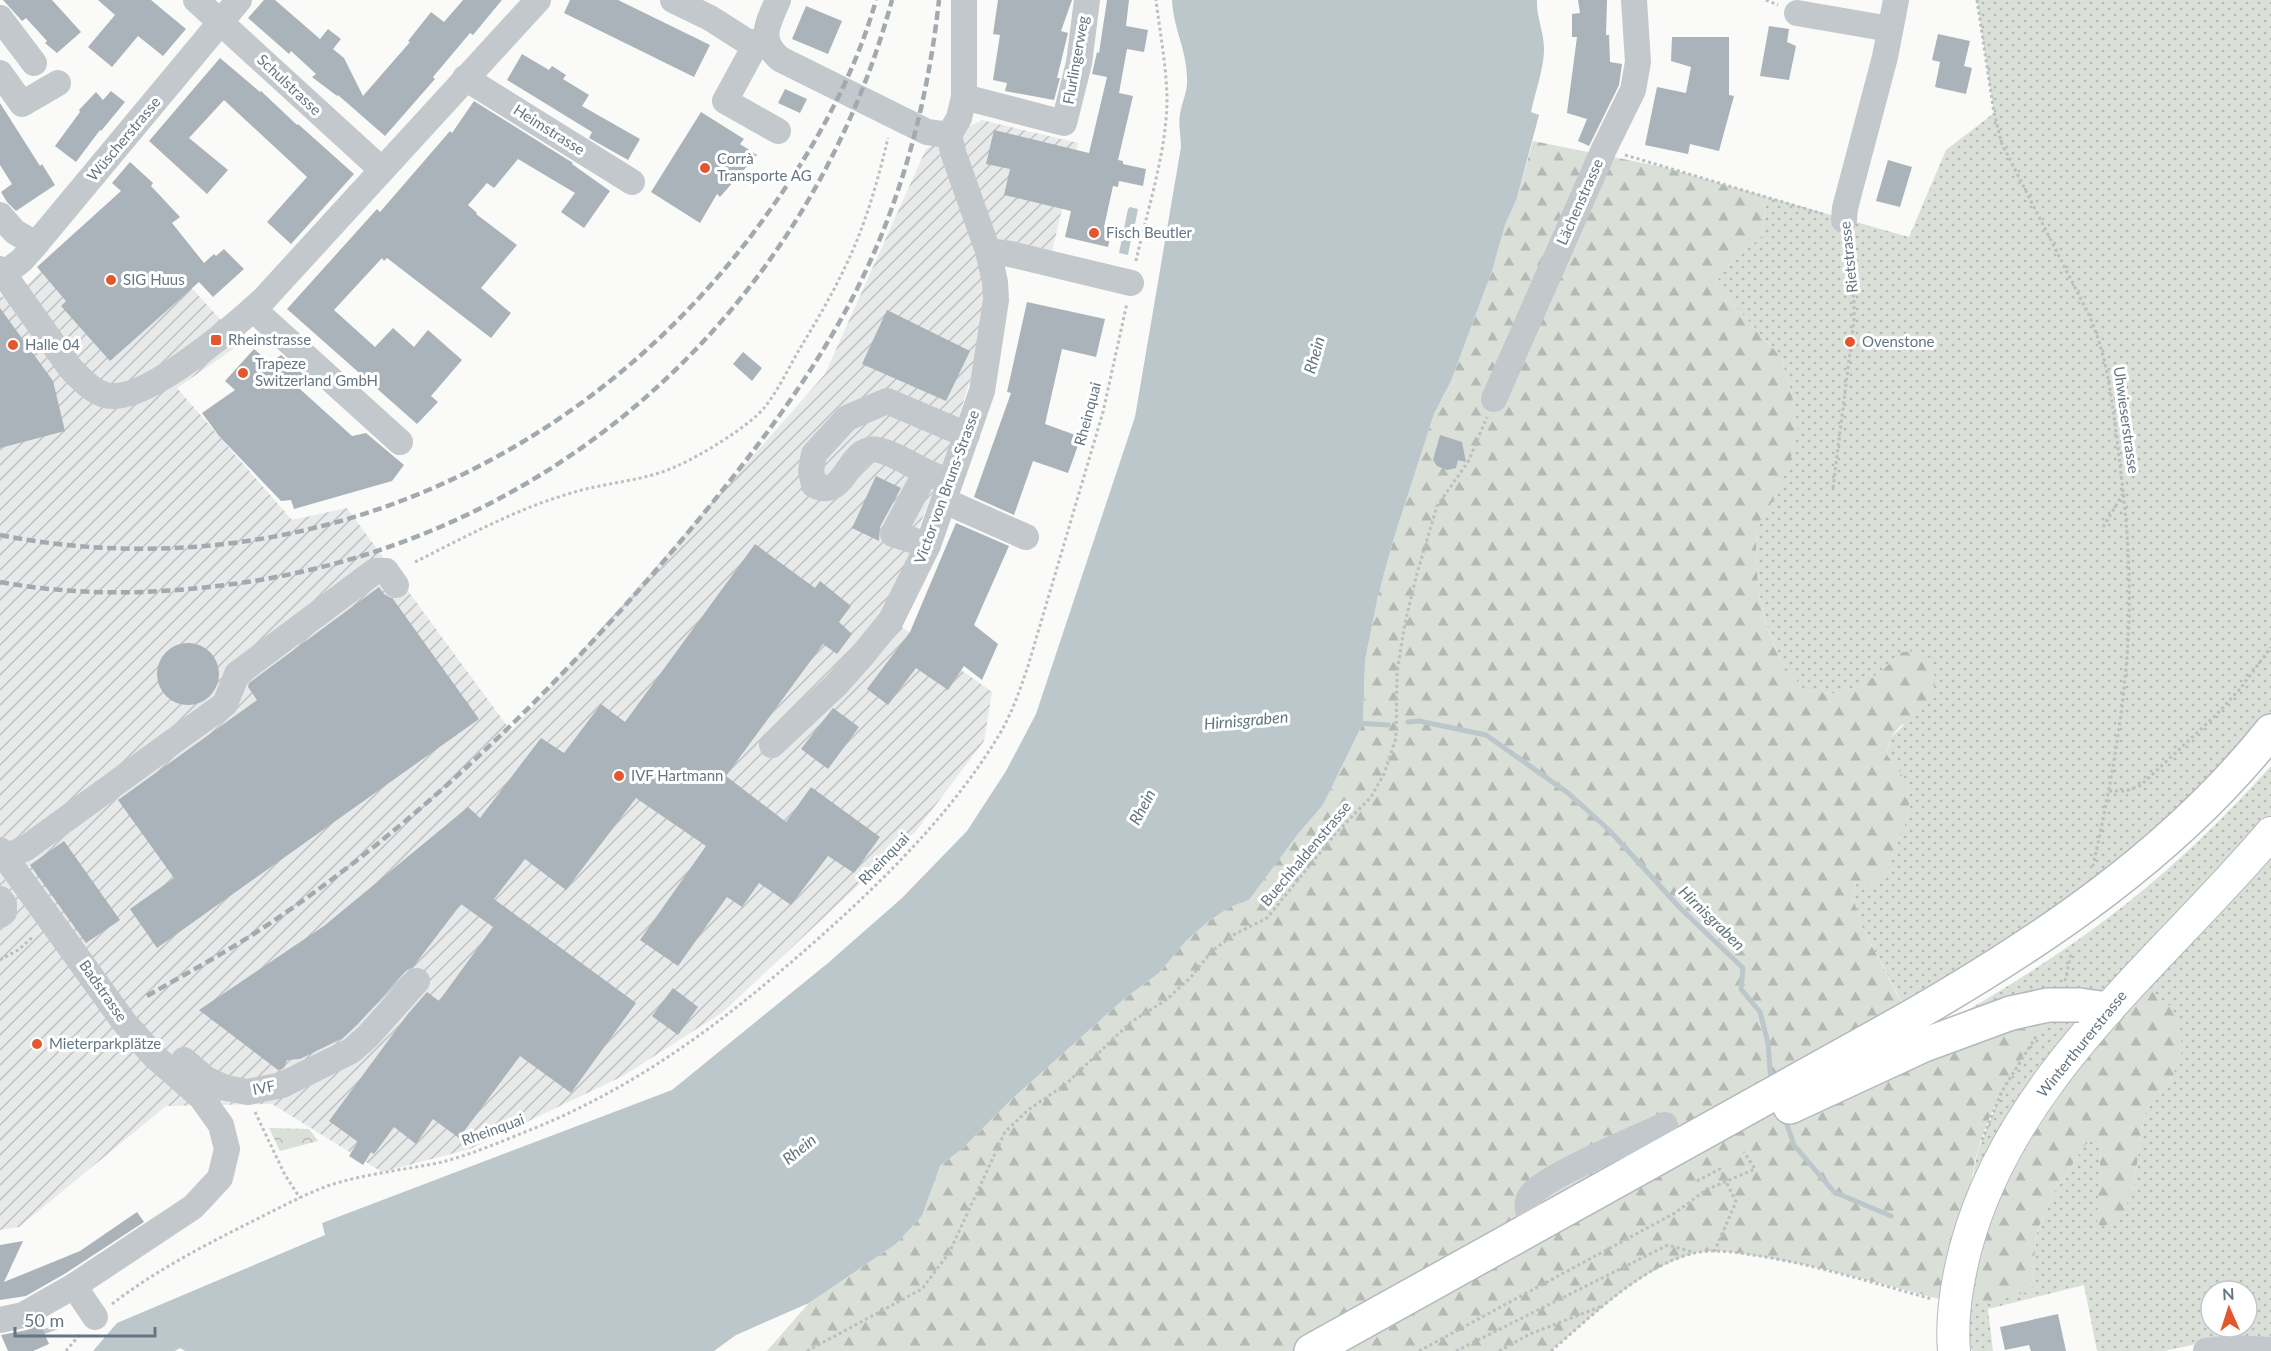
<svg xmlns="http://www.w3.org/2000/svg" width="2271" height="1351" font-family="Lato,sans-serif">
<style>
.industrial{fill:url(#industrial-furrows)}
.grass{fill:url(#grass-dots);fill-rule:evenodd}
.forest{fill:url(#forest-firs)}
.park{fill:url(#park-crowns)}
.water{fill:#bbc7cb}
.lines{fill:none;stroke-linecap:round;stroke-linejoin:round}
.stream{stroke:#bbc7cb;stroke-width:5}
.building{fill:#aab3b9}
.major-casing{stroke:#b5babe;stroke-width:34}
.highway-casing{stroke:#b4b9bd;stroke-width:36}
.path{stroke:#bbbfc2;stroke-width:3;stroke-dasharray:3 3;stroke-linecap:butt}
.minor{stroke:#c3c8cc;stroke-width:26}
.major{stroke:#fff;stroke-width:32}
.highway{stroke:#fff;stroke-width:33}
.rail{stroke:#a2aab0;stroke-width:4.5;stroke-dasharray:9 4.5;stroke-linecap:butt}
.highway-bridge-casing{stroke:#b4b9bd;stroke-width:36;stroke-linecap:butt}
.highway-bridge{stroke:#fff;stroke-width:33}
.poi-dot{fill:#e4572e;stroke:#fff;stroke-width:2}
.labels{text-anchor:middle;stroke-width:6;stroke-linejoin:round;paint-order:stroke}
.street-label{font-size:15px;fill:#657683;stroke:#fff}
.poi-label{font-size:15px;fill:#657683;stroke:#fff;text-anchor:start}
.water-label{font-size:16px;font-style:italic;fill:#60757c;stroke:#fff}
</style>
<defs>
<pattern id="industrial-furrows" width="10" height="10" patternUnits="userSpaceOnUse" patternTransform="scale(1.5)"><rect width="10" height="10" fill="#e8e9e9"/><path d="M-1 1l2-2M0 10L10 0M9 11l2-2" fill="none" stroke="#c0c1c2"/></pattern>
<pattern id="grass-dots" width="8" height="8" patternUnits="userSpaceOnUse" patternTransform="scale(1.5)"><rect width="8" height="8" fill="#dadfd7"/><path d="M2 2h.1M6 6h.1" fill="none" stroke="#b4b9b4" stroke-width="1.8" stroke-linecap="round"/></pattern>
<pattern id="forest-firs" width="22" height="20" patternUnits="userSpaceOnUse" patternTransform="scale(1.5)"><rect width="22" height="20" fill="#dadfd7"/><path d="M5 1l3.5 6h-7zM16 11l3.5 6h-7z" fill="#b4b9b4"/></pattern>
<pattern id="park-crowns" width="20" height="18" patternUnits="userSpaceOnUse" patternTransform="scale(1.5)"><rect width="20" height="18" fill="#dadfd7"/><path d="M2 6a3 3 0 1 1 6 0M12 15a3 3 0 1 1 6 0" fill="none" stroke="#b4b9b4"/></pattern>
</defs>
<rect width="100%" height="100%" fill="#fafaf8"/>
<polygon class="industrial" points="982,120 1078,143 1051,255 970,236 988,288 973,371 947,455 885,615 992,692 984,741 916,831 723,1012 623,1076 470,1149 382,1172 272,1104 166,1106 19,1227 0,1230 0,294 3,297 28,284 112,201 242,343 177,388 292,520 347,508 511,731 825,374 926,149"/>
<g class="grass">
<path d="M 1977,0 L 2271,0 L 2271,718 L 2132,852 L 2056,910 L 1904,1006 L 1861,925 L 1853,897 L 1856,884 L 1887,869 L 1910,812 L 1908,783 L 1887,755 L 1890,738 L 1903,726 L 1903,652 C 1884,670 1861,690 1834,693 C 1825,693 1814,691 1805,691 L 1782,663 L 1765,621 L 1758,586 L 1756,551 L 1757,526 L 1774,499 L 1795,407 L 1781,357 L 1715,284 L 1728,266 L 1762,236 L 1767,197 L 1909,237 L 1946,150 L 1994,113 Z"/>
<path d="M 2271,766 L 2271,1342 L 2206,1342 L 2164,1351 L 2097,1351 L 2084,1285 L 1988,1309 L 1993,1351 L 1972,1351 L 1955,1303 L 2031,1291 L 2037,1232 L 2054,1193 L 2070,1168 L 2085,1145 L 2098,1137 L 2101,1147 L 2098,1222 L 2133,1191 L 2144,1116 L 2153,1097 L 2173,1076 L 1971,1230 L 1974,1169 L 1978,1150 L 2002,1091 L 1920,1038 C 1991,997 2062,955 2126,904 C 2179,862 2226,816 2271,766 ZM 2211,1291 L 2247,1291 L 2247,1327 L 2211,1327 Z"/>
</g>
<path class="forest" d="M 1533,141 L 1663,167 L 1767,197 L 1762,236 L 1728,266 L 1715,284 L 1781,357 L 1795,407 L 1798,432 L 1788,468 L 1774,499 L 1757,526 L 1756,551 L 1758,586 L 1765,622 L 1782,663 L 1805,691 C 1814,691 1825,693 1834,693 C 1861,690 1884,670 1902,652 L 1918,651 L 1931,659 C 1946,707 1913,706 1891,737 C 1888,741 1888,750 1887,755 L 1908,783 L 1910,812 L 1887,869 L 1871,886 L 1856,884 L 1853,897 L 1861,925 L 1920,1038 L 2055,1005 C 2024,1056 1986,1107 1974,1166 C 1970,1186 1972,1207 1971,1227 L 1983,1195 L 2137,980 L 2169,1005 L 2180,1026 L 2182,1051 L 2173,1076 L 2153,1097 L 2144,1116 L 2133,1191 L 2120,1219 L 2101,1227 L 2097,1222 L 2101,1147 L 2098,1137 L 2085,1145 L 2070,1168 L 2054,1193 L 2037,1231 L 2031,1291 L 1981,1304 L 1955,1303 C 1887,1286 1820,1265 1751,1255 C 1733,1252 1710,1248 1692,1254 C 1637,1271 1594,1315 1551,1351 L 767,1351 L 809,1303 L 896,1244 L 922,1216 L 940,1166 L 963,1148 L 1013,1098 L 1124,999 L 1159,973 L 1186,941 L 1209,921 L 1230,907 L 1249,900 L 1298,834 L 1323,805 L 1363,723 L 1365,660 L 1378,596 L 1393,541 L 1434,414 L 1451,381 L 1492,271 L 1505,225 L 1517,198 Z"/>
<polygon class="park" points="269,1128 309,1129 318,1141 280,1151"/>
<g class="water">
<path d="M 1172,0 L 1537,0 C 1536,17 1545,34 1544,52 C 1543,71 1535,93 1531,112 L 1539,115 L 1517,198 L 1505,225 L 1492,271 L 1451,381 L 1434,414 L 1393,541 L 1378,596 L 1365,660 L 1363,723 L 1323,805 L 1298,834 L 1249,900 L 1230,907 L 1209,921 L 1186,941 L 1159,973 L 1124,999 L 1013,1098 L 963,1148 L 940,1166 L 922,1216 L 896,1244 L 809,1303 L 736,1335 L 714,1351 L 185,1351 L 180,1348 L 175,1351 L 93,1351 L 117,1323 L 325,1235 L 322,1223 L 672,1090 L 828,963 L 902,898 L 967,831 L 1006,771 L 1036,714 L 1135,417 L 1181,147 C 1181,137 1178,124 1180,114 C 1182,101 1188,91 1187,78 C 1187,51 1173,27 1172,0 Z"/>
<polygon points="1130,207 1138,209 1135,224 1131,228 1132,234 1128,255 1119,253 1128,209"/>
</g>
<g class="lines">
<g class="stream">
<polyline points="1408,722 1419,721 1486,735 1568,793 1609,830 1681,909 1743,968 1741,989 1760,1012 1768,1043 1771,1082"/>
<polyline points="1357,723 1388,725"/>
<polyline points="1784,1116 1794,1145 1834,1192 1891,1216"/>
<polyline points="43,1332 60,1326"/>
</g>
</g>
<g class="building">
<polygon points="3,0 52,0 81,32 57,53 45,43 47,41 26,18 22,21"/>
<polygon points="98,0 151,0 186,29 163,56 138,36 112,67 88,47 115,15"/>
<polygon points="264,0 275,0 320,39 328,29 341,39 333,49 344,58 363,96 410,42 408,41 431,12 444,22 463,0 502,0 473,35 470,33 433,77 435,79 385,136 338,95 337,96 312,77 316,74 291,51 289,54 248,18"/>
<polygon points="570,0 618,0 710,45 694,77 564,13"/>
<polygon points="998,0 1072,0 1061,31 1068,33 1057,78 1060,78 1054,100 1005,91 1007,83 993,80 1000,35 993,34"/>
<polygon points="1107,0 1129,0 1126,26 1148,30 1144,52 1127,49 1119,93 1133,96 1118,160 1123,161 1123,164 1146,169 1143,186 1119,181 1118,187 1113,186 1104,227 1112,229 1108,247 1065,237 1071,211 1004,195 1010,169 986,164 994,130 1089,153 1107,77 1092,74 1097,52 1099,53"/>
<polygon points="1578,0 1607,0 1606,35 1609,35 1610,62 1622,64 1619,85 1589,146 1578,141 1587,119 1567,113 1577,37 1572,37 1572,14 1580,13"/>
<polygon points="806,6 842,21 828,54 792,39"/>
<polygon points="1769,26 1789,29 1787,42 1796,46 1789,80 1760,76"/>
<polygon points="1938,34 1970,41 1964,66 1972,68 1966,94 1935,87 1940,62 1932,60"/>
<polygon points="1672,37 1729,37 1729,95 1734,96 1719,151 1690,144 1688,154 1645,145 1657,87 1686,93 1691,67 1671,61"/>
<polygon points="522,54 549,70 552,66 566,75 563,79 589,95 582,106 640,139 628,160 589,138 592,132 507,80"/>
<polygon points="220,58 260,92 261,91 297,125 298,124 354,174 291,244 267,222 307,177 224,100 189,138 228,170 207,194 149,141"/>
<polygon points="785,89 807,99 800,113 778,103"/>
<polygon points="111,91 125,102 101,131 100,130 76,162 55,146 80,112 79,110 96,92 103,100"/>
<polygon points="474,101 573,163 572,164 610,191 584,228 561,212 575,193 518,159 494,188 487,183 468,205 477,213 476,214 517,245 481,288 511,313 491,338 387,258 384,261 382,258 334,310 375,347 393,328 414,347 428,330 462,360 431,396 438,402 417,424 287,309 377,209 380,212 450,131 452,133"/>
<polygon points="0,103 40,166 42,164 55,185 16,211 7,202 1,192 12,184 0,165"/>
<polygon points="701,112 744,139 740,144 757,155 720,197 717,194 700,223 651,192"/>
<polygon points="1888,160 1912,167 1900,207 1876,201"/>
<polygon points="130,162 153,183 151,186 180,217 172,223 204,263 214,254 216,256 224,249 244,269 213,297 199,282 110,361 61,306 66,301 37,267 121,191 112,183"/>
<polygon points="1027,302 1105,319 1096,357 1062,349 1045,424 1081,437 1068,473 1033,461 1014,515 974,497 1011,393 1007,392"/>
<polygon points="0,308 53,381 65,431 0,448"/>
<polygon points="887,310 970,351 946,401 862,364"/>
<polygon points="254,349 270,363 281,355 303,374 291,381 352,436 366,433 404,465 392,481 294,509 291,500 281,501 219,436 202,413 235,390 225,381"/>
<polygon points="743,352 762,368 752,381 733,364"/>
<polygon points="1440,435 1462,442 1466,462 1458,460 1456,468 1447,470 1437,466 1433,460"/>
<polygon points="876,476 901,488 880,527 879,541 852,528"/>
<polygon points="956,523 1009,546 974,625 998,644 982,680 964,666 948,690 916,668 888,705 867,689 910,632"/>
<polygon points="755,544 815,588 820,581 851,606 839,622 852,634 837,654 823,644 726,776 786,822 811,787 880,837 854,873 828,856 791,905 759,883 742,907 727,897 678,966 640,940 706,846 636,798 566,890 525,859 494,899 636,1003 571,1093 520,1056 459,1138 433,1119 416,1144 394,1127 374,1154 371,1152 363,1165 349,1156 358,1142 329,1121 407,1015 427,992 439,1001 493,927 461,904 413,967 406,971 357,1025 343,1038 300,1059 287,1060 284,1068 278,1070 199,1010 324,926 468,807 480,818 541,738 564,753 601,704 625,722"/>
<polygon points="379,587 384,594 393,599 479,719 157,948 130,909 174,878 118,800 257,700 248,687 249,683"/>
<circle cx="188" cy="674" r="31"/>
<polygon points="833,708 859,727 828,769 801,749"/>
<polygon points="64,841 120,920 86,943 30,865"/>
<polygon points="673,988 698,1007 678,1035 652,1016"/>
<polygon points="137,1212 144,1222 66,1273 26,1296 0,1300 0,1245 23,1241 4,1282 80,1251"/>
<polygon points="2058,1314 2066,1351 2031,1351 2029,1345 2005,1350 2000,1327"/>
<polygon points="40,1323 49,1344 33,1351 8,1351 1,1335 27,1330"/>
</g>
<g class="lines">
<g class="major-casing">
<path id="major" d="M 1954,1351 C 1951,1316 1957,1281 1966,1247 C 2012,1076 2161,963 2271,833"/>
</g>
<g class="highway-casing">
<g id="highway">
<polyline points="2079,1005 2108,1009"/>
<polyline points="1790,1107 1924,1045 2011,1013"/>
<path d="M 1311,1351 L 1909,1018 C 2043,941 2174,853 2271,731"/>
</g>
</g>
<g class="path">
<polyline points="1766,0 1778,5"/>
<path d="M 1977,0 L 1994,113 L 2002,144 L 2089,315 C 2108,358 2112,401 2118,448 C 2123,489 2128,532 2129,574 C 2132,671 2114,772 2093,866"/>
<polyline points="1625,155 1823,214"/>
<path d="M 1136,261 C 1147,211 1166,154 1167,102 C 1167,68 1160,34 1156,0"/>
<polyline points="1833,488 1854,320 1854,302 1845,240"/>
<polyline points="2103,527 2124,492"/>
<path d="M 415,562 C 465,537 514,510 568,494 C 604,482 643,482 677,466 C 700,456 748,427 764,408 C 778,391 788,369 799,350 C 816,322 833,293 847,263 C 866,223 878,180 888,138"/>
<polyline points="2109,791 2126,791 2141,785 2216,715 2240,689 2271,647"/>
<polyline points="0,960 18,950 34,936"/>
<polyline points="2065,981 2071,954"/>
<polyline points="255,1112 285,1175 300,1198"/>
<polyline points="1982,1140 2002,1091 2037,1035"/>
<polyline points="1697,1181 1720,1169 1736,1202 1714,1252"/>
<path d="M 112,1304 C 156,1270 207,1244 257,1219 C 281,1207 305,1194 330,1185 C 365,1174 402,1170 438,1163 C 467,1156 498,1143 525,1132 C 641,1086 727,1019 819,938 C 887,877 955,810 1002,730 C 1013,710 1021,687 1028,666 L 1103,412 L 1127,303"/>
<polyline points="66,1351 81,1333"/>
<polyline points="807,1351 922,1289 949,1253 1005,1132 1028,1110 1066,1084 1131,1022 1166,1000 1191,977 1211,952 1233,935 1267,918 1337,832 1371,797 1384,774 1396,738 1397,672 1405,623 1416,577 1437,506 1468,462 1487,417"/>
<polyline points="1419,1351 1675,1213 1706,1190 1755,1169 1744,1152"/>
<polyline points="1456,1351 1668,1245 1693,1252"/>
<polyline points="1499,1351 1530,1334 1602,1306"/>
<path d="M 1551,1351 C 1591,1317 1641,1266 1694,1253 C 1713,1249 1735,1252 1753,1255 C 1814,1264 1873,1283 1932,1299"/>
</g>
<g class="minor">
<polyline points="196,0 382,170"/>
<polyline points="673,0 710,18 746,41 767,44"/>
<path d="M 778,0 C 768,24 757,39 780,59 L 927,132 L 949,135"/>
<polyline points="1797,13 1890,29"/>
<polyline points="0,18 34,63"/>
<polyline points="756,44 725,101 778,131"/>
<polyline points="0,73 22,104 58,83"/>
<polyline points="465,78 632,182"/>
<polyline points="964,97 1064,123 1079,63 1087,0"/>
<polyline points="949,135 959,118 964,97 964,0"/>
<polyline points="0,215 15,232 36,244"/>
<polyline points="1844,220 1845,208 1885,57 1896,0"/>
<polyline points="988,251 1010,254 1131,283"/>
<path d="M 0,269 L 71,369 C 82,380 96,396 113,396 C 151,398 236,325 264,299 L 538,0"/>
<polyline points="4,274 22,260 36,244 239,0"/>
<polyline points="253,309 400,442"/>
<polyline points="1494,399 1604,149 1633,90 1638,62 1634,0"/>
<path d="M 926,472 C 913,466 882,446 869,450 C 846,456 844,500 814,485 L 811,471 L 814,454 L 847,418 L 887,401 L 967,435"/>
<polyline points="945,501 1026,537"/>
<polyline points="928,545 893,534 926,472 940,478"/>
<polyline points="772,745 836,685 861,657 891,620 928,545 982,391 996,300 995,282 988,251 954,155 949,135"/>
<polyline points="0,850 124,1022 154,1056 201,1097 221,1125 227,1149 220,1178 193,1207 74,1286 95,1317"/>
<polyline points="5,857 26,848 225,704 237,674 375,571 386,571 396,585"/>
<polyline points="0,899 4,904 4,912 0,915"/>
<polyline points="184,1060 206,1079 226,1088 248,1092 282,1085 351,1051 368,1036 417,981"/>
<path d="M 1535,1225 C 1529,1215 1524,1205 1531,1195 C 1545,1176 1640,1137 1665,1125"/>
<polyline points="0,1320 23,1315 74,1286"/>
<polyline points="2206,1351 2234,1348 2271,1350"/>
</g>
<use href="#major" class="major"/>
<use href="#highway" class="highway"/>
<g class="rail">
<path d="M 0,535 C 303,594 595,459 770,210 C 815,147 855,75 876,0"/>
<path d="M 0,582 C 71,595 145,595 217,586 C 544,549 806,317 892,0"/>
<path d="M 147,996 C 189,972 232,949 272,922 C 433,813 572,673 695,524 C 755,451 813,376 856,291 C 902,200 928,101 939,0"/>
</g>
<g class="highway-bridge-casing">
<polyline id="highway-bridge" points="2011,1013 2048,1005 2079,1005"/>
</g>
<use href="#highway-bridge" class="highway-bridge"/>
</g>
<g class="poi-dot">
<circle cx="705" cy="168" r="6"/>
<circle cx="1094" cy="233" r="6"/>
<circle cx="111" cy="280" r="6"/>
<rect x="210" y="334" width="12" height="12" rx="3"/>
<circle cx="1850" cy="342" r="6"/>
<circle cx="13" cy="345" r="6"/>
<circle cx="243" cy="373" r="6"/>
<circle cx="619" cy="776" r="6"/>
<circle cx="37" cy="1044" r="6"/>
</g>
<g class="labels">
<g class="street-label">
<text transform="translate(1076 60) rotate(-80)" y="5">Flurlingerweg</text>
<text transform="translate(289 85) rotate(43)" y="5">Schulstrasse</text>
<text transform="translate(549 130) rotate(32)" y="5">Heimstrasse</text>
<text transform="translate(124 139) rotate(-50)" y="5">Wüscherstrasse</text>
<text transform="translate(1580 202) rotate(-66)" y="5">Lächenstrasse</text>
<text transform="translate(1849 257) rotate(-96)" y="5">Rietstrasse</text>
<text transform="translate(1088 414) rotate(-75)" y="5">Rheinquai</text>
<text transform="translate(2126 420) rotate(82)" y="5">Uhwieserstrasse</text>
<text transform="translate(947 487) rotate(-70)" y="5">Victor von Bruns-Strasse</text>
<text transform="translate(1306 854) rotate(-50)" y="5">Buechhaldenstrasse</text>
<text transform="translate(884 859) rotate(-46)" y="5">Rheinquai</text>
<text transform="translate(103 991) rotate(55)" y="5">Badstrasse</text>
<text transform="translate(2082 1044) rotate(-51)" y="5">Winterthurerstrasse</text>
<text transform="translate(264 1088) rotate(-11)" y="5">IVF</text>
<text transform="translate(493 1130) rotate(-20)" y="5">Rheinquai</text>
</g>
<g class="poi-label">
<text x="717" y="164">Corrà<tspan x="717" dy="17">Transporte AG</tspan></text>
<text x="1106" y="238">Fisch Beutler</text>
<text x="123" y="285">SIG Huus</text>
<text x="228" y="345">Rheinstrasse</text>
<text x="1862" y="347">Ovenstone</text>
<text x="25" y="350">Halle 04</text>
<text x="255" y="369">Trapeze<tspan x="255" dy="17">Switzerland GmbH</tspan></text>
<text x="631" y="781">IVF Hartmann</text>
<text x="49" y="1049">Mieterparkplätze</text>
</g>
<g class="water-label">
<text transform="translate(1314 355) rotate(-74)" y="6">Rhein</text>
<text transform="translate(1246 720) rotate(-5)" y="6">Hirnisgraben</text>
<text transform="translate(1142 807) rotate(-62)" y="6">Rhein</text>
<text transform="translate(1712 918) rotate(44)" y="6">Hirnisgraben</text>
<text transform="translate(799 1149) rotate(-39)" y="6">Rhein</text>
</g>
</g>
<g transform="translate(2229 1309) rotate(357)"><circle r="28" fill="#ffffff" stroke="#c1c8cd" stroke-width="1.5"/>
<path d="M0-4.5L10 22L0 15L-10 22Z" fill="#e4572e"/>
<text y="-9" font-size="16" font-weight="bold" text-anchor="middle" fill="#657683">N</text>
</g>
<path d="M15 1327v9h140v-9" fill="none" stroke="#657683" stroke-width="3"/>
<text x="24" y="1327" font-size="18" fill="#657683" stroke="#ffffff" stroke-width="4.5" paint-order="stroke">50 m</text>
</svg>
